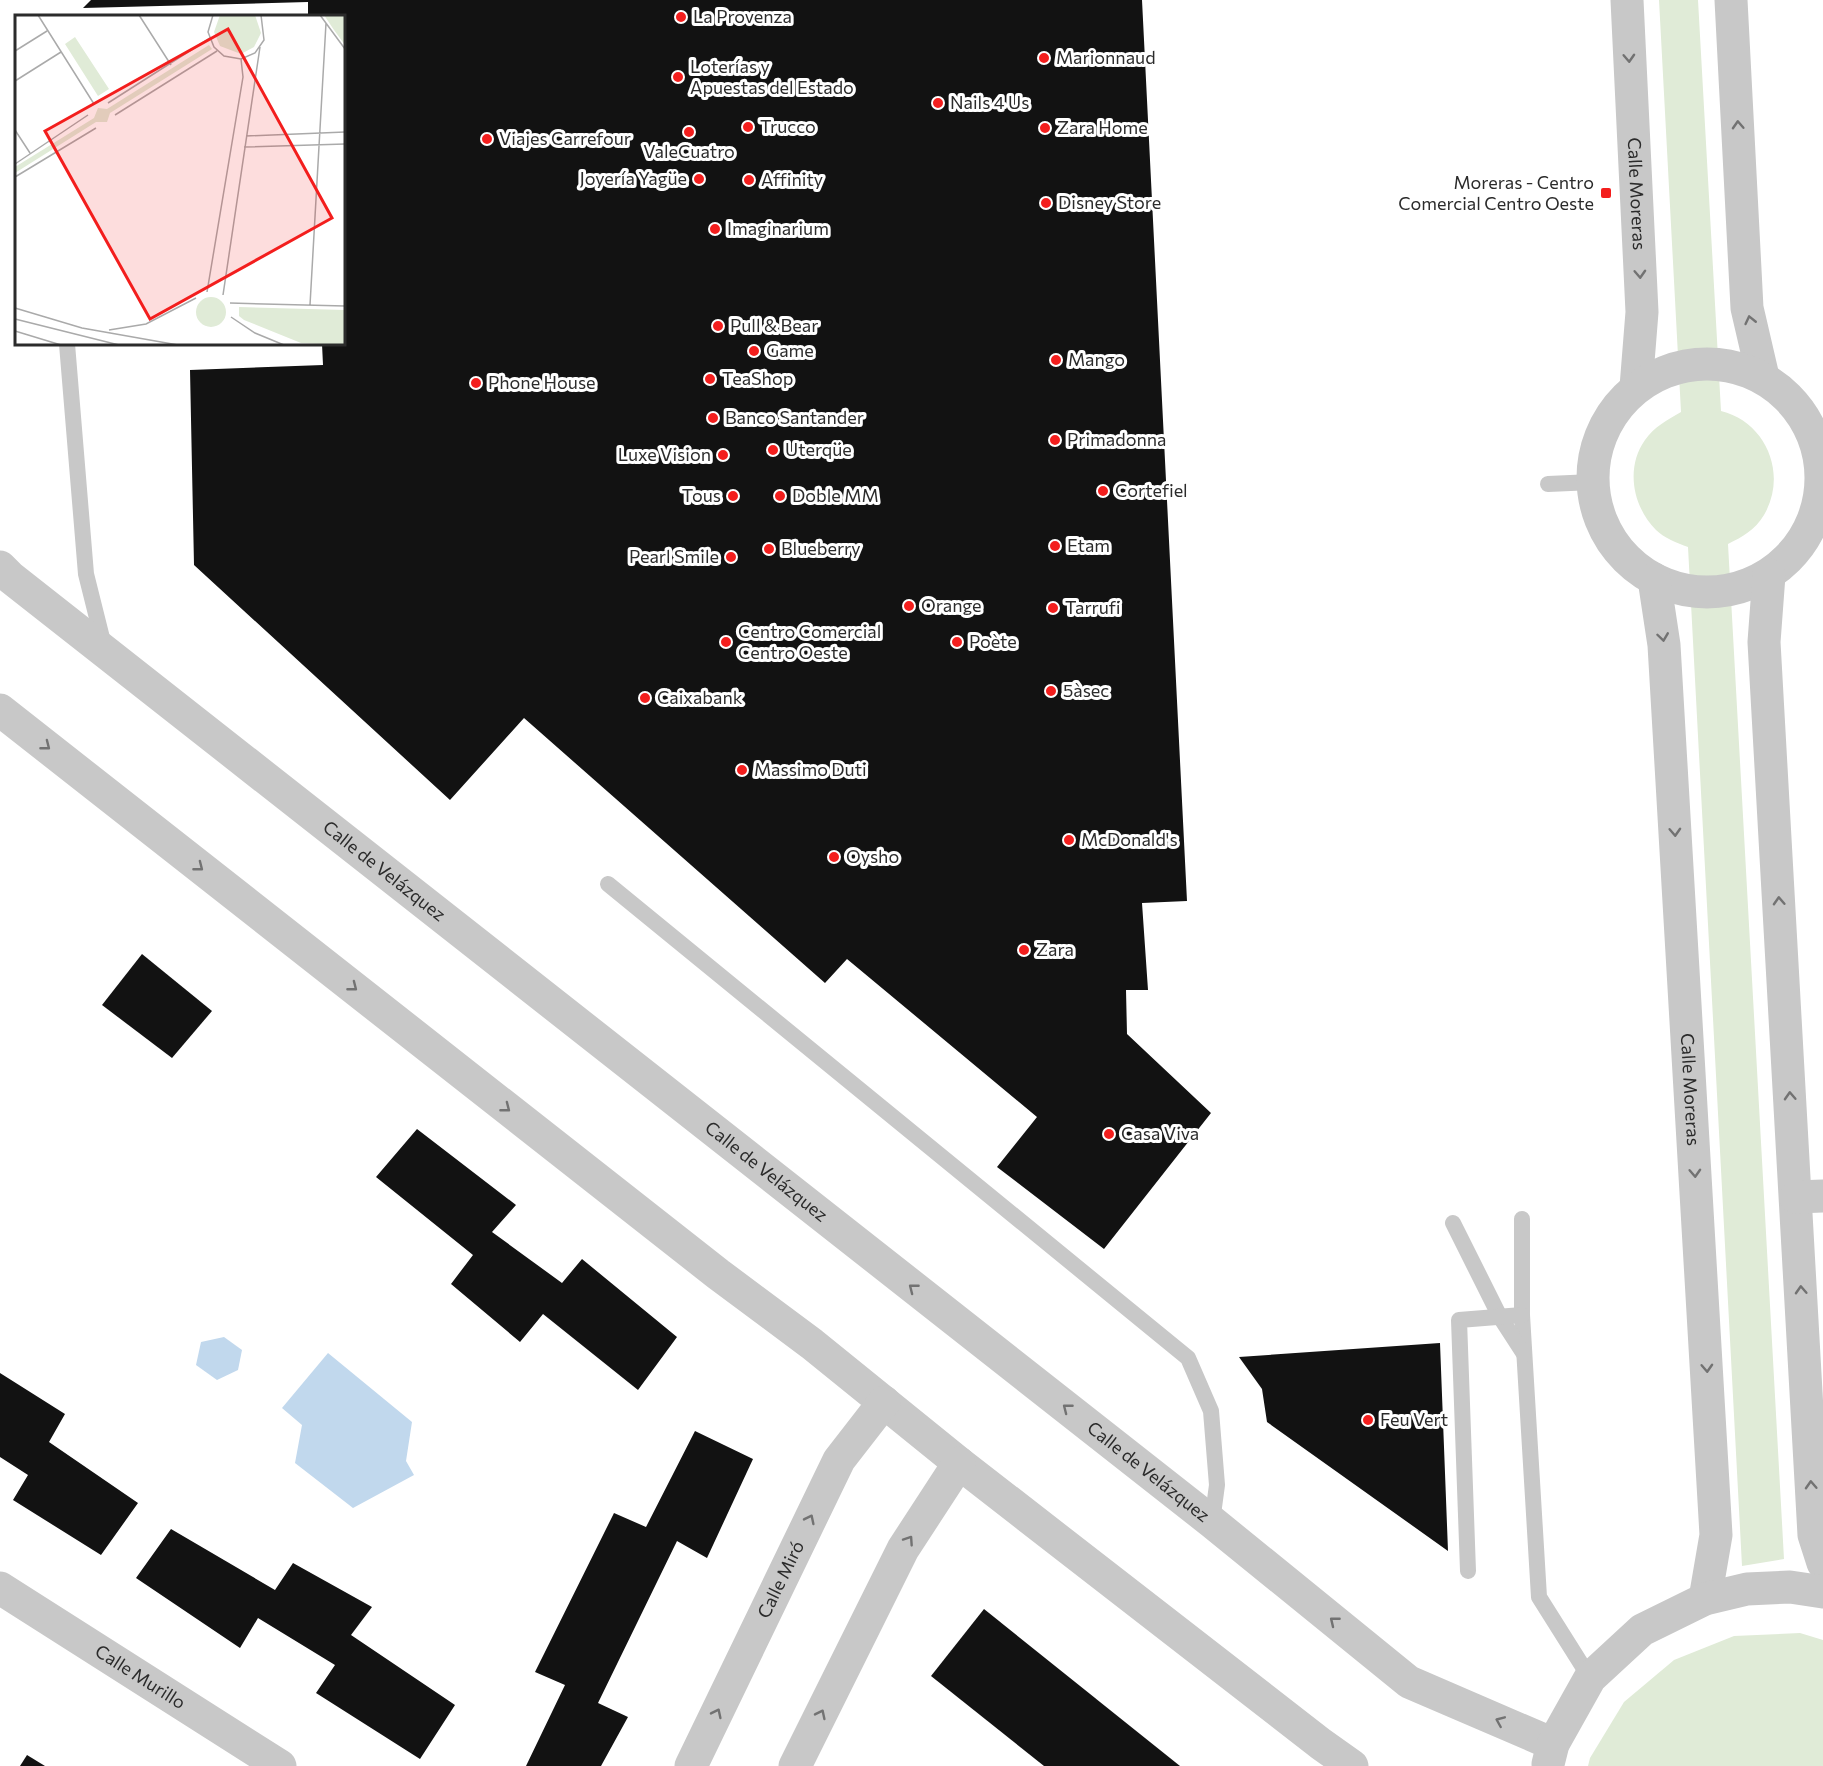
<svg xmlns="http://www.w3.org/2000/svg" width="1823" height="1766" font-family="Commissioner,sans-serif">
<style>
.green{fill:#e0ebd7}
.water{fill:#c1d8ed}
.building{fill:#121212}
.lines{fill:none;stroke-linecap:round;stroke-linejoin:round}
.service{stroke:#c8c8c8;stroke-width:16}
.minor{stroke:#c8c8c8;stroke-width:33}
.oneway{stroke:#727272}
.poi-dot{fill:#f31e1d;stroke:#fff;stroke-width:2}
.labels{text-anchor:middle;stroke-width:6;stroke-linejoin:round;paint-order:stroke}
.poi-label{font-size:18px;fill:#2b2b2b;stroke:#fff;text-anchor:start}
.street-label{font-size:18px;fill:#2b2b2b;stroke:#fff}
.inset-road{fill:none;stroke:#aaa;stroke-width:1.5}
.view{fill:#f31e1d;fill-opacity:0.15;stroke:#f31e1d;stroke-width:3}
.inset-edge{fill:none;stroke:#2b2b2b;stroke-width:3}
</style>
<rect width="100%" height="100%" fill="#fff"/>
<g class="green">
<path d="M 1659,0 L 1698,0 L 1721,411 C 1766,422 1788,474 1764,515 C 1755,530 1742,537 1728,544 L 1784,1559 L 1742,1566 L 1688,547 C 1677,543 1664,538 1656,530 C 1633,507 1625,468 1645,440 C 1654,427 1667,420 1681,412 Z"/>
<polygon points="1800,1633 1823,1640 1823,1766 1588,1766 1590,1758 1624,1702 1674,1660 1734,1636"/>
</g>
<g class="water">
<polygon points="224,1337 242,1350 238,1370 217,1380 196,1365 201,1342"/>
<polygon points="328,1353 412,1422 406,1461 414,1475 353,1508 295,1463 302,1425 282,1408"/>
</g>
<g class="building">
<polygon points="91,0 1142,0 1187,901 1142,903 1148,990 1126,990 1127,1034 1211,1113 1104,1249 997,1167 1037,1117 847,959 825,983 524,718 450,800 194,565 190,370 323,365 322,344 344,344 344,16 308,16 308,2 83,8"/>
<polygon points="142,954 212,1011 172,1058 102,1005"/>
<polygon points="417,1129 516,1205 492,1232 562,1283 582,1259 677,1337 638,1390 543,1314 520,1342 451,1284 473,1255 376,1177"/>
<polygon points="1440,1343 1448,1551 1267,1422 1262,1389 1239,1357"/>
<polygon points="0,1373 65,1414 49,1442 138,1503 101,1555 13,1500 28,1475 0,1457"/>
<polygon points="695,1431 753,1459 707,1558 677,1541 598,1703 628,1717 601,1766 526,1766 565,1685 535,1672 614,1513 646,1527"/>
<polygon points="171,1529 275,1590 293,1563 372,1607 351,1635 455,1705 420,1759 316,1693 335,1665 258,1618 240,1648 136,1578"/>
<polygon points="984,1609 1180,1766 1044,1766 931,1676"/>
<polygon points="27,1755 45,1766 20,1766"/>
</g>
<g class="lines">
<g class="service">
<polyline points="67,344 86,574 104,646"/>
<polyline points="1548,484 1593,482"/>
<polyline points="608,884 1188,1358 1211,1411 1217,1485 1212,1522"/>
<polyline points="1522,1219 1522,1315 1539,1597 1590,1678"/>
<polyline points="1453,1223 1500,1317 1524,1354"/>
<polyline points="1468,1571 1459,1320 1522,1315"/>
</g>
<g class="minor">
<path id="s1" d="M 1627,0 L 1642,312 L 1636,387"/>
<polyline points="1731,0 1747,308 1763,377"/>
<circle cx="1707" cy="478" r="114"/>
<path id="s2" d="M 0,567 L 10,577 L 1212,1522 L 1409,1682 L 1553,1744"/>
<polyline points="1769,575 1764,642 1814,1535 1823,1563"/>
<path id="s3" d="M 1654,579 L 1664,645 L 1716,1535 L 1705,1599"/>
<polyline points="0,710 718,1274 812,1344 959,1463 1321,1744 1352,1766"/>
<polyline points="1796,1197 1823,1196"/>
<path id="s4" d="M 0,1588 L 280,1766"/>
<polyline points="1548,1764 1553,1744 1590,1678 1642,1630 1705,1599 1747,1589 1790,1587 1823,1592"/>
<path id="s5" d="M 691,1766 L 839,1460 L 884,1402"/>
<polyline points="795,1766 903,1549 959,1463"/>
</g>
</g>
<defs><path id="oneway-chevron" d="M-2-3.5L2.5 0L-2 3.5" fill="none" stroke-width="1.6" stroke-linecap="round" stroke-linejoin="round" transform="scale(1.5)"/></defs>
<g class="oneway">
<use href="#oneway-chevron" transform="translate(1629 58) rotate(87)"/>
<use href="#oneway-chevron" transform="translate(1738 125) rotate(-93)"/>
<use href="#oneway-chevron" transform="translate(1640 274) rotate(87)"/>
<use href="#oneway-chevron" transform="translate(1750 320) rotate(-103)"/>
<use href="#oneway-chevron" transform="translate(1663 637) rotate(82)"/>
<use href="#oneway-chevron" transform="translate(46 746) rotate(38)"/>
<use href="#oneway-chevron" transform="translate(1675 832) rotate(87)"/>
<use href="#oneway-chevron" transform="translate(199 867) rotate(38)"/>
<use href="#oneway-chevron" transform="translate(1779 901) rotate(-93)"/>
<use href="#oneway-chevron" transform="translate(353 987) rotate(38)"/>
<use href="#oneway-chevron" transform="translate(1790 1096) rotate(-93)"/>
<use href="#oneway-chevron" transform="translate(506 1108) rotate(38)"/>
<use href="#oneway-chevron" transform="translate(1695 1173) rotate(87)"/>
<use href="#oneway-chevron" transform="translate(913 1288) rotate(-142)"/>
<use href="#oneway-chevron" transform="translate(1801 1290) rotate(-93)"/>
<use href="#oneway-chevron" transform="translate(1707 1368) rotate(87)"/>
<use href="#oneway-chevron" transform="translate(1067 1408) rotate(-142)"/>
<use href="#oneway-chevron" transform="translate(1811 1485) rotate(-93)"/>
<use href="#oneway-chevron" transform="translate(810 1519) rotate(-64)"/>
<use href="#oneway-chevron" transform="translate(909 1540) rotate(-56)"/>
<use href="#oneway-chevron" transform="translate(1334 1621) rotate(-141)"/>
<use href="#oneway-chevron" transform="translate(717 1713) rotate(-64)"/>
<use href="#oneway-chevron" transform="translate(821 1714) rotate(-64)"/>
<use href="#oneway-chevron" transform="translate(1500 1721) rotate(-157)"/>
</g>
<g class="poi-dot">
<circle cx="681" cy="17" r="6"/>
<circle cx="1044" cy="58" r="6"/>
<circle cx="678" cy="77" r="6"/>
<circle cx="938" cy="103" r="6"/>
<circle cx="748" cy="127" r="6"/>
<circle cx="1045" cy="128" r="6"/>
<circle cx="689" cy="132" r="6"/>
<circle cx="487" cy="139" r="6"/>
<circle cx="699" cy="179" r="6"/>
<circle cx="749" cy="180" r="6"/>
<rect x="1600" y="187" width="12" height="12" rx="3"/>
<circle cx="1046" cy="203" r="6"/>
<circle cx="715" cy="229" r="6"/>
<circle cx="718" cy="326" r="6"/>
<circle cx="754" cy="351" r="6"/>
<circle cx="1056" cy="360" r="6"/>
<circle cx="710" cy="379" r="6"/>
<circle cx="476" cy="383" r="6"/>
<circle cx="713" cy="418" r="6"/>
<circle cx="1055" cy="440" r="6"/>
<circle cx="773" cy="450" r="6"/>
<circle cx="723" cy="455" r="6"/>
<circle cx="1103" cy="491" r="6"/>
<circle cx="733" cy="496" r="6"/>
<circle cx="780" cy="496" r="6"/>
<circle cx="1055" cy="546" r="6"/>
<circle cx="769" cy="549" r="6"/>
<circle cx="731" cy="557" r="6"/>
<circle cx="909" cy="606" r="6"/>
<circle cx="1053" cy="608" r="6"/>
<circle cx="726" cy="642" r="6"/>
<circle cx="957" cy="642" r="6"/>
<circle cx="1051" cy="691" r="6"/>
<circle cx="645" cy="698" r="6"/>
<circle cx="742" cy="770" r="6"/>
<circle cx="1069" cy="840" r="6"/>
<circle cx="834" cy="857" r="6"/>
<circle cx="1024" cy="950" r="6"/>
<circle cx="1109" cy="1134" r="6"/>
<circle cx="1368" cy="1420" r="6"/>
</g>
<g class="labels">
<g class="poi-label">
<text x="693" y="23">La Provenza</text>
<text x="1056" y="64">Marionnaud</text>
<text x="690" y="73">Loterías y<tspan x="690" dy="21">Apuestas del Estado</tspan></text>
<text x="950" y="109">Nails 4 Us</text>
<text x="760" y="133">Trucco</text>
<text x="1057" y="134">Zara Home</text>
<text x="499" y="145">Viajes Carrefour</text>
<text x="689" y="158" text-anchor="middle">ValeCuatro</text>
<text x="687" y="185" text-anchor="end">Joyería Yagüe</text>
<text x="761" y="186">Affinity</text>
<text x="1594" y="189" text-anchor="end">Moreras - Centro<tspan x="1594" dy="21">Comercial Centro Oeste</tspan></text>
<text x="1058" y="209">Disney Store</text>
<text x="727" y="235">Imaginarium</text>
<text x="730" y="332">Pull &amp; Bear</text>
<text x="766" y="357">Game</text>
<text x="1068" y="366">Mango</text>
<text x="722" y="385">TeaShop</text>
<text x="488" y="389">Phone House</text>
<text x="725" y="424">Banco Santander</text>
<text x="1067" y="446">Primadonna</text>
<text x="785" y="456">Uterqüe</text>
<text x="711" y="461" text-anchor="end">Luxe Vision</text>
<text x="1115" y="497">Cortefiel</text>
<text x="721" y="502" text-anchor="end">Tous</text>
<text x="792" y="502">Doble MM</text>
<text x="1067" y="552">Etam</text>
<text x="781" y="555">Blueberry</text>
<text x="719" y="563" text-anchor="end">Pearl Smile</text>
<text x="921" y="612">Orange</text>
<text x="1065" y="614">Tarrufi</text>
<text x="738" y="638">Centro Comercial<tspan x="738" dy="21">Centro Oeste</tspan></text>
<text x="969" y="648">Poète</text>
<text x="1063" y="697">5àsec</text>
<text x="657" y="704">Caixabank</text>
<text x="754" y="776">Massimo Duti</text>
<text x="1081" y="846">McDonald's</text>
<text x="846" y="863">Oysho</text>
<text x="1036" y="956">Zara</text>
<text x="1121" y="1140">Casa Viva</text>
<text x="1380" y="1426">Feu Vert</text>
</g>
<g class="street-label">
<text dy="6" stroke="none"><textPath href="#s1" startOffset="194">Calle Moreras</textPath></text>
<text dy="6" stroke="none"><textPath href="#s2" startOffset="490">Calle de Velázquez</textPath></text>
<text dy="6" stroke="none"><textPath href="#s3" startOffset="512">Calle Moreras</textPath></text>
<text dy="6" stroke="none"><textPath href="#s2" startOffset="976">Calle de Velázquez</textPath></text>
<text dy="6" stroke="none"><textPath href="#s2" startOffset="1462">Calle de Velázquez</textPath></text>
<text dy="6" stroke="none"><textPath href="#s5" startOffset="207">Calle Miró</textPath></text>
<text dy="6" stroke="none"><textPath href="#s4" startOffset="166">Calle Murillo</textPath></text>
</g>
</g>
<g transform="translate(15 15)">
<rect width="330" height="330" fill="#fff"/>
<path d="M 205,0 L 240,0 L 246,18 L 239,32 L 226,39 L 205,31 L 199,17 ZM 309,0 L 330,0 L 330,30 L 319,15 ZM 60,22 L 94,74 L 83,81 L 50,29 ZM 194,30 L 197,34 L 95,98 L 92,107 L 81,107 L 0,158 L 0,152 L 79,103 L 83,93 L 92,94 ZM181 297a15 15 0 1 1 30 0a15 15 0 1 1-30 0ZM 224,292 L 330,295 L 330,330 L 286,328 L 229,305 L 224,301 Z" fill="#e0ebd7"/>
<path class="inset-road" d="M 23,0 L 79,89M 124,0 L 156,50M 198,0 L 193,17 L 199,32 L 209,41 L 226,44 L 240,38 L 249,25 L 246,0M 305,0 L 330,34M 0,36 L 32,16M 0,66 L 46,37M 93,88 L 195,23M 100,100 L 202,36M 0,115 L 15,138M 231,121 L 330,117M 229,132 L 330,129M 0,149 L 73,100M 0,162 L 81,113M 192,277 L 228,62 L 226,44M 208,280 L 245,32M 215,288 L 330,291M 295,290 L 311,8M 0,293 L 67,313 L 163,330M 216,302 L 240,318 L 269,330M 0,304 L 104,330M 94,315 L 131,309 L 181,283M 0,316 L 46,330"/>
<path class="view" d="M 213,14 L 317,203 L 135,304 L 30,116 Z"/>
<rect width="330" height="330" class="inset-edge"/>
</g>
</svg>
